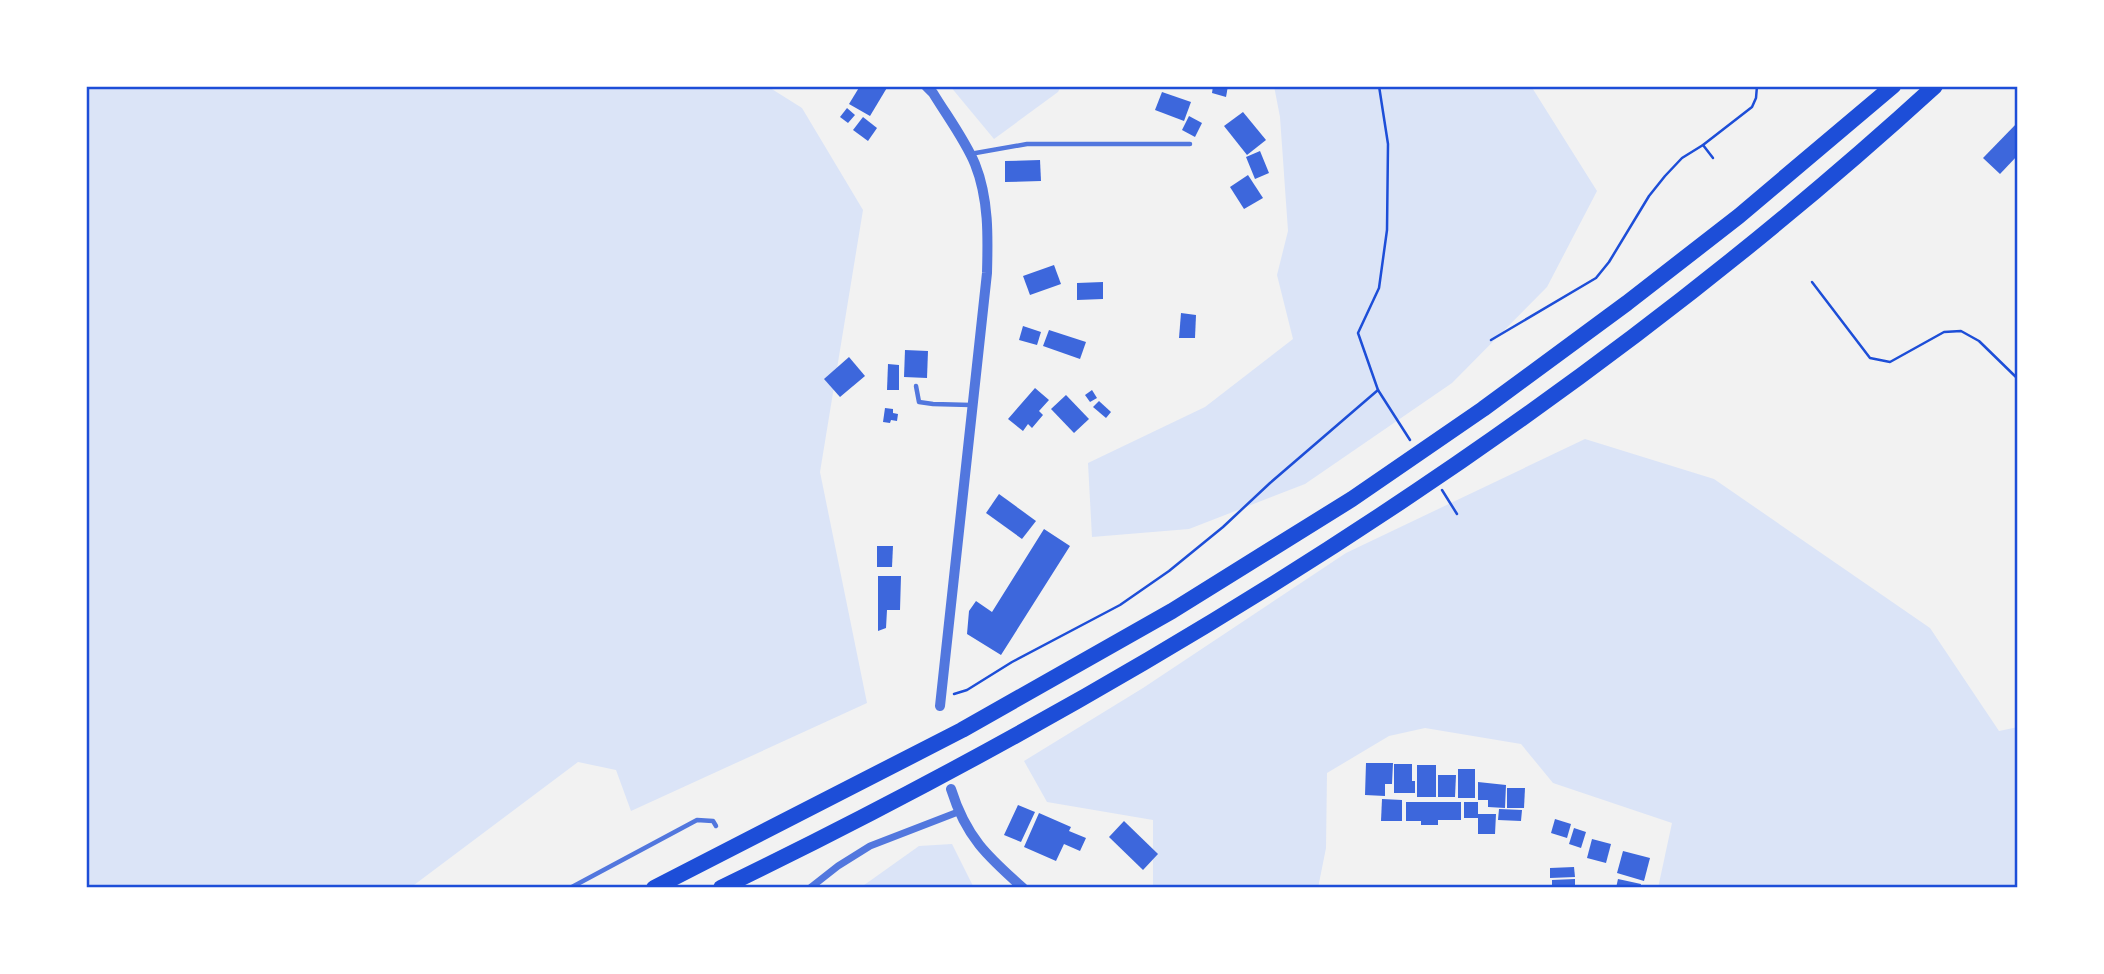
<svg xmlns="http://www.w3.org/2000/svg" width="2104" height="974" font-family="'Alegreya Sans',sans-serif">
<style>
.green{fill:#dbe4f7}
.building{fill:#3d67dc}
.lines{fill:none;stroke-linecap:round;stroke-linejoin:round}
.path{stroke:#1d4ed8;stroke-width:2.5}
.service{stroke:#5277de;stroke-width:4.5}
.minor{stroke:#5277de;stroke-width:7}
.tertiary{stroke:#5277de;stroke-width:10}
.motorway{stroke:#1d4ed8;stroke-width:16}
.neatline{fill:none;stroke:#1d4ed8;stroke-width:2.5}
</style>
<rect width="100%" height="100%" fill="#f2f2f2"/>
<g class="green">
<polygon points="86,86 767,86 802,108 863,210 820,472 867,703 631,811 616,770 578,762 410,888 86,888"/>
<polygon points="950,86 1061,86 1058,92 994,139"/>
<polygon points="1274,86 1531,86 1597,191 1547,287 1452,383 1305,484 1189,529 1092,537 1088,463 1205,407 1293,339 1277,275 1288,231 1280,117"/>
<polygon points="1585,439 1714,479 1930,628 1999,731 2018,727 2018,888 1658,888 1672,823 1553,783 1521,744 1425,728 1389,736 1327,773 1326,848 1318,888 1153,888 1153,820 1047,802 1024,761 1143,688 1346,553"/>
<polygon points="952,844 974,888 860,888 919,846"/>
</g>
<g class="building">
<polygon points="860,86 888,86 870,116 849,104"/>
<polygon points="1213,86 1228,86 1226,97 1212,93"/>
<polygon points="1162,92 1191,102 1184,121 1155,110"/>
<polygon points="847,108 855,115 848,123 840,117"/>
<polygon points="1243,112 1266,140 1247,155 1224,126"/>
<polygon points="1189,116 1202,123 1195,137 1182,130"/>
<polygon points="863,117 877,128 868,141 853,130"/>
<polygon points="2018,122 2018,155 2000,174 1983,158"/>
<polygon points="1260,151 1269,173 1255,179 1246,157"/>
<polygon points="1040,160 1041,181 1005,182 1005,161"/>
<polygon points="1248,175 1263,198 1244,209 1230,187"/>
<polygon points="1054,265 1061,284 1030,295 1023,276"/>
<polygon points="1103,282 1103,299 1077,300 1077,283"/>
<polygon points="1181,313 1196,315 1195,338 1179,338"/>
<polygon points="1023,326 1041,332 1037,345 1019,340"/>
<polygon points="1049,330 1086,342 1080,359 1043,346"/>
<polygon points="905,350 928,351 927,378 904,377"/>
<polygon points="849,357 865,376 840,397 824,379"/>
<polygon points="888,364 899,365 899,390 887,390"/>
<polygon points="1035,388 1049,400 1039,411 1043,415 1032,428 1028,424 1023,431 1008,419"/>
<polygon points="1092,390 1097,398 1090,402 1085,395"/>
<polygon points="1066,395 1089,419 1074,433 1051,409"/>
<polygon points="1099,401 1111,412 1106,418 1093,407"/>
<polygon points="885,408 893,409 893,413 898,414 897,421 891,420 890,423 883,422"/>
<polygon points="999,494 1036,521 1022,539 986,513"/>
<polygon points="1044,529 1070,546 1001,655 967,634 969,611 976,601 992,612"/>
<polygon points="877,546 893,546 892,567 877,567"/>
<polygon points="878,576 901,576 900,610 887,610 886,628 878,631"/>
<polygon points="1366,763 1393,763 1392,784 1385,784 1385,796 1365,795"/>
<polygon points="1394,764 1412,764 1412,781 1415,781 1415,793 1394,793"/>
<rect x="1417" y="765" width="19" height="32"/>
<rect x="1458" y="769" width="17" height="29"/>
<polygon points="1438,775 1456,775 1455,797 1438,797"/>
<polygon points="1478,782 1506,785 1505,808 1488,807 1488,800 1478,800"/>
<polygon points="1507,788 1525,788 1524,808 1507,808"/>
<polygon points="1382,799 1402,800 1402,821 1381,821"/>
<polygon points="1406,802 1461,802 1461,820 1438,820 1438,825 1421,825 1421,821 1406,821"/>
<polygon points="1464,802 1478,802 1478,814 1496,814 1495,834 1478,834 1478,818 1464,818"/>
<polygon points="1018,805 1035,812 1021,842 1004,835"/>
<polygon points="1499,809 1522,810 1521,821 1498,820"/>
<polygon points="1039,813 1071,827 1069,831 1086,838 1080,851 1064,844 1056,861 1024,847"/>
<polygon points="1555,819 1571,824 1567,838 1551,833"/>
<polygon points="1124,821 1158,854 1143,870 1109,837"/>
<polygon points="1574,828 1586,832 1581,848 1569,844"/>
<polygon points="1592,839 1611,844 1606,863 1587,858"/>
<polygon points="1623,851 1650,858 1644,881 1617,873"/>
<polygon points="1574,867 1575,877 1550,878 1550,868"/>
<polygon points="1575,879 1575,888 1552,888 1552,880"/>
<polygon points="1618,879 1641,884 1640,888 1616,888"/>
</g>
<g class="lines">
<g class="path">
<polyline points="1713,158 1703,145 1752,107 1756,98 1757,86"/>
<polyline points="1812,282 1870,358 1890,362 1944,332 1961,331 1979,341 2018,379"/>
<polyline points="1491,340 1596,278 1609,262 1649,196 1665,176 1682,158 1703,145"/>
<polyline points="1378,390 1358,333 1379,288 1387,230 1388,144 1379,86"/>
<polyline points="1442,490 1457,514"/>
<polyline points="954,694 967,690 1012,662 1120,605 1169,571 1223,527 1270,483 1378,390 1410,440"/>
</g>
<g class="service">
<polyline points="970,154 1027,144 1190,144"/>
<polyline points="916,386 919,402 933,404 971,405"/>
<polyline points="570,888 697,820 713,821 716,826"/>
</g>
<polyline class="minor" points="810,888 838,866 870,846 958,812"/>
<g class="tertiary">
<path d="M 926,86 L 933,93 C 947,116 965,140 975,164 C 989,199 988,237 987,273 L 940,706"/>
<path d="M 951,789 C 966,837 987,856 1023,888"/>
</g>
<g class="motorway">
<polyline points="654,888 962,730 1172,611 1352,499 1483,409 1627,303 1739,216 1893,86"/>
<path d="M 721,888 C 1156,677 1577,413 1935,86"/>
</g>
</g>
<rect width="2104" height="974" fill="none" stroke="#ffffff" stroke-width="175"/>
<rect x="88" y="88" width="1928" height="798" class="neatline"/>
</svg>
